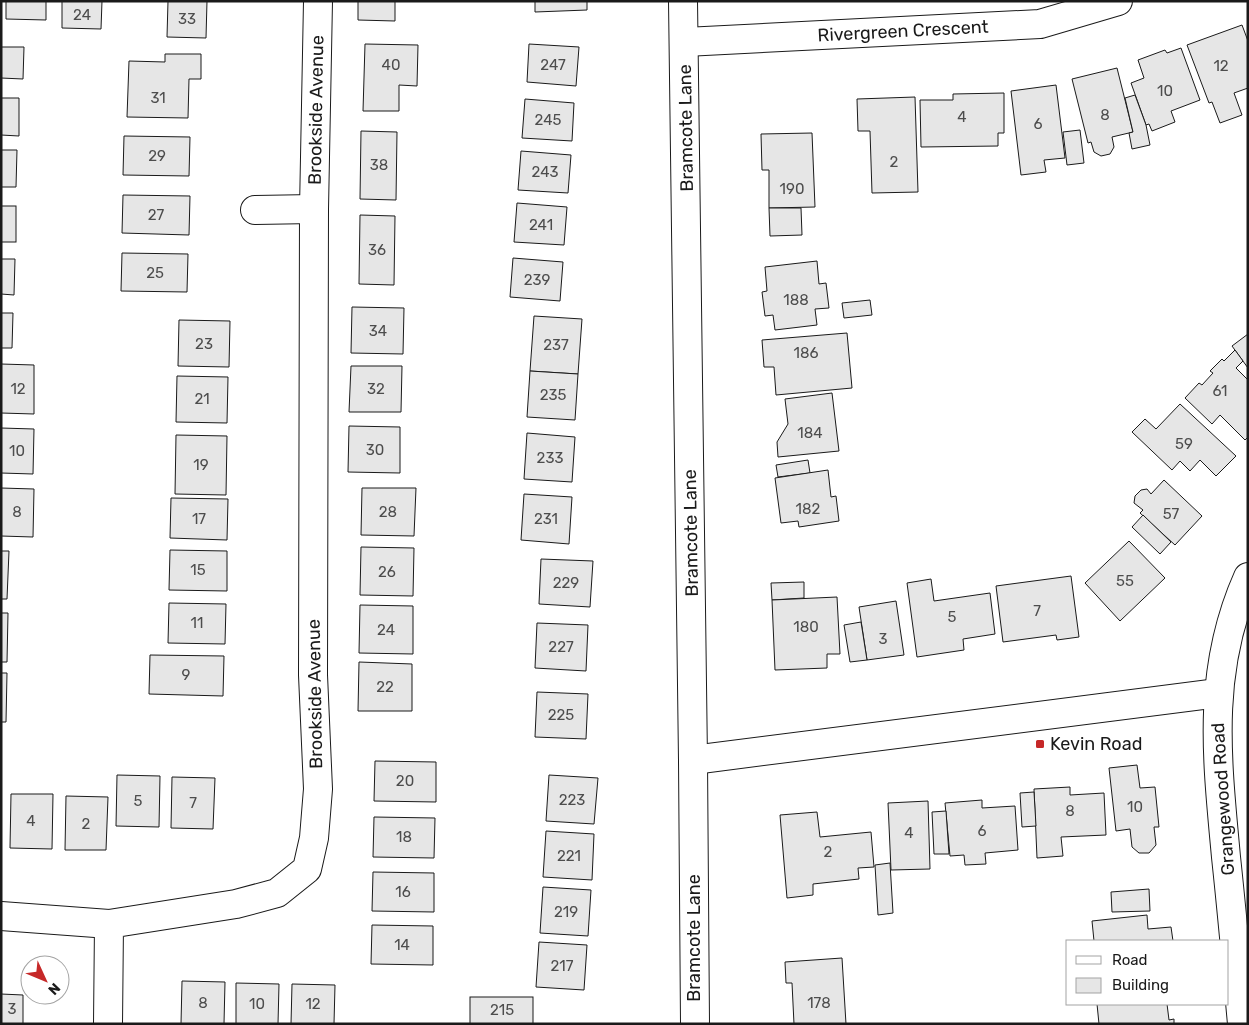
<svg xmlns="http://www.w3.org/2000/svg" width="1249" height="1025" font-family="Rubik,sans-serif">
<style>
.building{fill:#e6e6e6;stroke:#1a1a1a}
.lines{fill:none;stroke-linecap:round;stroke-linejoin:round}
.minor-casing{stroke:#1a1a1a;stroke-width:30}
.minor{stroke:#fff;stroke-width:28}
.poi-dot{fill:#c62828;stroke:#fff;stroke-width:2}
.labels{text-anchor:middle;stroke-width:4;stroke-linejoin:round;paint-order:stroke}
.number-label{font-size:15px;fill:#4d4d4d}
.street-label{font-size:18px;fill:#1a1a1a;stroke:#fff}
.poi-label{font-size:18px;fill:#1a1a1a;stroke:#fff;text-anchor:start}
</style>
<rect width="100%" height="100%" fill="#fff"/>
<g class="building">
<polygon points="6,1 46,1 46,20 6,19"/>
<polygon points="62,1 102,1 101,29 62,28"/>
<polygon points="168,1 207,1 206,38 167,37"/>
<polygon points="358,1 395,1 395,21 358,20"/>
<polygon points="535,1 587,1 587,10 535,12"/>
<polygon points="1242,25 1248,41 1248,88 1234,93 1242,115 1220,123 1212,102 1209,103 1187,45"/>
<polygon points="365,44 418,45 417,86 399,85 399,111 363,111"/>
<polygon points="529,44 579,47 576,86 527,82"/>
<polygon points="1,47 24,47 23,79 1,78"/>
<polygon points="1181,48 1200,100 1171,111 1175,122 1152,131 1149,124 1146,125 1131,83 1144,78 1138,60 1165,50 1167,53"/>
<polygon points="165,54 201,54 201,79 189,79 188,118 127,117 129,61 165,62"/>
<polygon points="1117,68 1133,132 1112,137 1114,147 1110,154 1101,156 1094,152 1091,142 1088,143 1072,79"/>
<polygon points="1056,85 1065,158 1044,160 1046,172 1021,175 1011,91"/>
<polygon points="1004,93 1004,133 998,133 998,146 921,147 920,100 953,100 953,94"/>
<polygon points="1135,95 1146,125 1150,145 1132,149 1129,133 1133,132 1125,98"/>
<polygon points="915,97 918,192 872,193 870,131 858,131 857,99"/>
<polygon points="1,98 19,98 19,136 1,135"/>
<polygon points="525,99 574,103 572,141 522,138"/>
<polygon points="1080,130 1084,163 1067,165 1063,132"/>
<polygon points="361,131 397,132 396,200 360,199"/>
<polygon points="812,133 815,207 769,208 769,170 762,170 761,134"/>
<polygon points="124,136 190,137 189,176 123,175"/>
<polygon points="1,150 17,150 16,187 1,187"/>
<polygon points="521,151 571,155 568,193 518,190"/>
<polygon points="123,195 190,196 189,235 122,233"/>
<polygon points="517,203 567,207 564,245 514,242"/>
<rect x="1" y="206" width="15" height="36"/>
<polygon points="769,208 801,208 802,235 770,236"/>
<polygon points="360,215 395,216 394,285 359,284"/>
<polygon points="122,253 188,254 187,292 121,291"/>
<polygon points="513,258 563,262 560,301 510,297"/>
<polygon points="1,259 15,259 14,295 1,294"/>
<polygon points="817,261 819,284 826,283 829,308 815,309 817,325 775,330 773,315 765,316 762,292 767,291 765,267"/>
<polygon points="870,300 872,315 844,318 842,303"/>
<polygon points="352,307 404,308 403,354 351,353"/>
<polygon points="1,313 13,313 12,348 1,348"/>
<polygon points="534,316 582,319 578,374 530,371"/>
<polygon points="179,320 230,321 229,367 178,366"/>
<polygon points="847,333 852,388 776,395 774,367 764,367 762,340"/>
<polygon points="1248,334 1248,368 1232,346"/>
<polygon points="1235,350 1243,361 1236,368 1248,380 1248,437 1245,440 1220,415 1212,424 1185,398 1199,383 1202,385 1213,373 1210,371 1222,359 1224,361"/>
<polygon points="1,364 34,365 34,414 1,413"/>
<polygon points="351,366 402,366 401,412 349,412"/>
<polygon points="530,371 578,374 575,420 527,417"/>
<polygon points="177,376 228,377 227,423 176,422"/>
<polygon points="832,393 839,451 778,457 777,442 788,424 785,399"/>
<polygon points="1180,404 1236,456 1216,476 1200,460 1190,471 1180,461 1172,470 1132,432 1145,419 1156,429"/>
<polygon points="349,426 400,427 400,473 348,472"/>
<polygon points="1,428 34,429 33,474 1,473"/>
<polygon points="527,433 575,437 572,482 524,479"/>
<polygon points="176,435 227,436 226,495 175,494"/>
<polygon points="808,460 810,473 778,477 776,465"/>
<polygon points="828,470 831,497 836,496 839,521 799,527 798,521 781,523 775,478"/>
<polygon points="1164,480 1202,516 1175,545 1140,513 1143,510 1134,503 1135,496 1141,490 1147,489 1151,494"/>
<polygon points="1,488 34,489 33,537 1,536"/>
<polygon points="362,488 416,488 414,536 361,535"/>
<polygon points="524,494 572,497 569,544 521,540"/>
<polygon points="171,498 228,499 227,540 170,538"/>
<polygon points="1143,515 1171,542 1160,554 1132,527"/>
<polygon points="1129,541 1165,578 1120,621 1085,583"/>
<polygon points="361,547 414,548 413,596 360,595"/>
<polygon points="170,550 227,551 227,591 169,590"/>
<polygon points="1,551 9,551 7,599 1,599"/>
<polygon points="541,559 593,561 590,607 539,604"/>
<polygon points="1071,576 1079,637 1057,640 1056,635 1003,642 996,586"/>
<polygon points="931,579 934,601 990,593 995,634 963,639 964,650 917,657 907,583"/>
<polygon points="804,582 804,598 772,600 771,583"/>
<polygon points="837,597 840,654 827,654 827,668 775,670 772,600"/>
<polygon points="896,601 904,655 867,660 859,607"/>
<polygon points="169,603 226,604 225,644 168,643"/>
<polygon points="360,605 413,606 413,654 359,653"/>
<polygon points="1,613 8,613 7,662 1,662"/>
<polygon points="861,622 867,660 850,662 844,625"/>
<polygon points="537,623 588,625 586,671 535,668"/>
<polygon points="150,655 224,656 223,696 149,694"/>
<polygon points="359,662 412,664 412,711 358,711"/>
<polygon points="1,673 7,673 6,722 1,722"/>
<polygon points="537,692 588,694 586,739 535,737"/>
<polygon points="375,761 436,762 436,802 374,801"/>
<polygon points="1137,765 1140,788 1155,787 1159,827 1154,827 1156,845 1149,853 1139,853 1132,847 1130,829 1116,831 1109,768"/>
<polygon points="117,775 160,776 159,827 116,826"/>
<polygon points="549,775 598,778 594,824 546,821"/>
<polygon points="172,777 215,778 213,829 171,828"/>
<polygon points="1070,787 1070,795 1104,793 1106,835 1061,837 1063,856 1037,858 1034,789"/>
<polygon points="1034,792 1036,826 1022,827 1020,793"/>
<polygon points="11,794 53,794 52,849 10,848"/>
<polygon points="66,796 108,797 106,850 65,850"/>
<polygon points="982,800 982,808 1015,806 1018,850 985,853 986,864 965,865 964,855 950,856 945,803"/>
<polygon points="928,801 930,869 891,870 888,803"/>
<polygon points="946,811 949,854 934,854 932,812"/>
<polygon points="817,812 820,837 871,832 874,867 858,868 859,879 813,884 813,895 787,898 780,815"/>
<polygon points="374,817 435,818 434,858 373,857"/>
<polygon points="546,831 594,834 592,880 543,877"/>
<polygon points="890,863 893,913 878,915 875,865"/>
<polygon points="373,872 434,873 434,912 372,911"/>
<polygon points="543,887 591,890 588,936 540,933"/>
<polygon points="1149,889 1150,911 1112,912 1111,892"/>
<polygon points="1147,915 1148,929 1171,927 1173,941 1094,941 1092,921"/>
<polygon points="372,925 433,926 433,965 371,964"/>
<polygon points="539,942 587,945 584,990 536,987"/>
<polygon points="842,958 846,1024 794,1024 792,983 786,983 785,962"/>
<polygon points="182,981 225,982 224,1024 181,1024"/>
<polygon points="236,983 279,984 278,1024 236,1024"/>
<polygon points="292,984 335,985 334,1024 291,1024"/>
<polygon points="1,994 23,995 23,1024 1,1024"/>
<rect x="470" y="997" width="63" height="27"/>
<polygon points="1097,1004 1167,1004 1169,1020 1174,1019 1174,1024 1099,1024"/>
</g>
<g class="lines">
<g class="minor-casing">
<g id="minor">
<polyline points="683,1 693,760 695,1024"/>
<polyline points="685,42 1040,24 1118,1"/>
<polyline points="255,210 314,209"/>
<polyline points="693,760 1218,693"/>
<polyline points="1,916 109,924"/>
<polyline points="108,1024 109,924 236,904 277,893 307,869 314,838 318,789 313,675 314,209 318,1"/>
<path d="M 1242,1024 C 1237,968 1232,913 1226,857 C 1217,759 1206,671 1248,577"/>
</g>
</g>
<use href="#minor" class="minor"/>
</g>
<rect class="poi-dot" x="1035" y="739" width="10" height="10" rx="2.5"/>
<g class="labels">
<g class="number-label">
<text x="82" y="20">24</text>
<text x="187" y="24">33</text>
<text x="391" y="70">40</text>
<text x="553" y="70">247</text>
<text x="1221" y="71">12</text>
<text x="1165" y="96">10</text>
<text x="158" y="103">31</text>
<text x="1105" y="120">8</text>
<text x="962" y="122">4</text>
<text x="548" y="125">245</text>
<text x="1038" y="129">6</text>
<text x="157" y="161">29</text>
<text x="894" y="167">2</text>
<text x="379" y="170">38</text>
<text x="545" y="177">243</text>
<text x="792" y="194">190</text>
<text x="156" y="220">27</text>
<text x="541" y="230">241</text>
<text x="377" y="255">36</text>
<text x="155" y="278">25</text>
<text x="537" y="285">239</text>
<text x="796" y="305">188</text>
<text x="378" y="336">34</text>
<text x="204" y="349">23</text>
<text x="556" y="350">237</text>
<text x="806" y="358">186</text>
<text x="18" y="394">12</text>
<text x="376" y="394">32</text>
<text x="1220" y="396">61</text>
<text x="553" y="400">235</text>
<text x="202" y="404">21</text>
<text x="810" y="438">184</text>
<text x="1184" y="449">59</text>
<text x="375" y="455">30</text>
<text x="17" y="456">10</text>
<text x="550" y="463">233</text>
<text x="201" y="470">19</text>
<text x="808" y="514">182</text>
<text x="17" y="517">8</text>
<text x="388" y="517">28</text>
<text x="1171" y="519">57</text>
<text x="199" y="524">17</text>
<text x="546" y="524">231</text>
<text x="198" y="575">15</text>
<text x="387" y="577">26</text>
<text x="1125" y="586">55</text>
<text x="566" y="588">229</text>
<text x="1037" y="616">7</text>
<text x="952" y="622">5</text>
<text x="197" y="628">11</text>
<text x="806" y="632">180</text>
<text x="386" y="635">24</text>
<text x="883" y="644">3</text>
<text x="561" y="652">227</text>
<text x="186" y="680">9</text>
<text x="385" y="692">22</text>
<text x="561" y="720">225</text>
<text x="405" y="786">20</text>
<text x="572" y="805">223</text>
<text x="138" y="806">5</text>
<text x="193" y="808">7</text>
<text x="1135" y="812">10</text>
<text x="1070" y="816">8</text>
<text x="31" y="826">4</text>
<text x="86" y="829">2</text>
<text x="982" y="836">6</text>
<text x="909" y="838">4</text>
<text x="404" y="842">18</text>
<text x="828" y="857">2</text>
<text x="569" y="861">221</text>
<text x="403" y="897">16</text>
<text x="566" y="917">219</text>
<text x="402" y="950">14</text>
<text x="562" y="971">217</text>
<text x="203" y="1008">8</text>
<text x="819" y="1008">178</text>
<text x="257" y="1009">10</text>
<text x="313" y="1009">12</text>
<text x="12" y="1014">3</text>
<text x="502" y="1015">215</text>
</g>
<g class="street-label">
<text transform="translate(903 31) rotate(-3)" y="6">Rivergreen Crescent</text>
<text transform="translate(316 110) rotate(-89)" y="6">Brookside Avenue</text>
<text transform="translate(686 128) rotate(-91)" y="6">Bramcote Lane</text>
<text transform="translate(691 533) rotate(-91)" y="6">Bramcote Lane</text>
<text transform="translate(315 694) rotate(-91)" y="6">Brookside Avenue</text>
<text transform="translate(1223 799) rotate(-94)" y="6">Grangewood Road</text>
<text transform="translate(694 938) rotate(-90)" y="6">Bramcote Lane</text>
</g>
<g class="poi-label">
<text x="1050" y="750">Kevin Road</text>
</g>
</g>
<rect width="1249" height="1025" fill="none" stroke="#1a1a1a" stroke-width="5"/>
<rect x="1066" y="940" width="162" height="65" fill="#ffffff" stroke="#a3a3a3"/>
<rect x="1076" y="956" width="25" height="8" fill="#ffffff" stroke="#a3a3a3"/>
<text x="1112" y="965" font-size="15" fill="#1a1a1a">Road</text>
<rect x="1076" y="978" width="25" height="15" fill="#e6e6e6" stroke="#a3a3a3"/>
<text x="1112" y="990" font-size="15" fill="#1a1a1a">Building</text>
<g transform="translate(45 980) rotate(134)"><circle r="24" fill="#ffffff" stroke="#a3a3a3"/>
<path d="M0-4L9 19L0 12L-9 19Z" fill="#c62828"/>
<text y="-8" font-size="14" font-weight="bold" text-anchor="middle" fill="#1a1a1a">N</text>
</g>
</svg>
